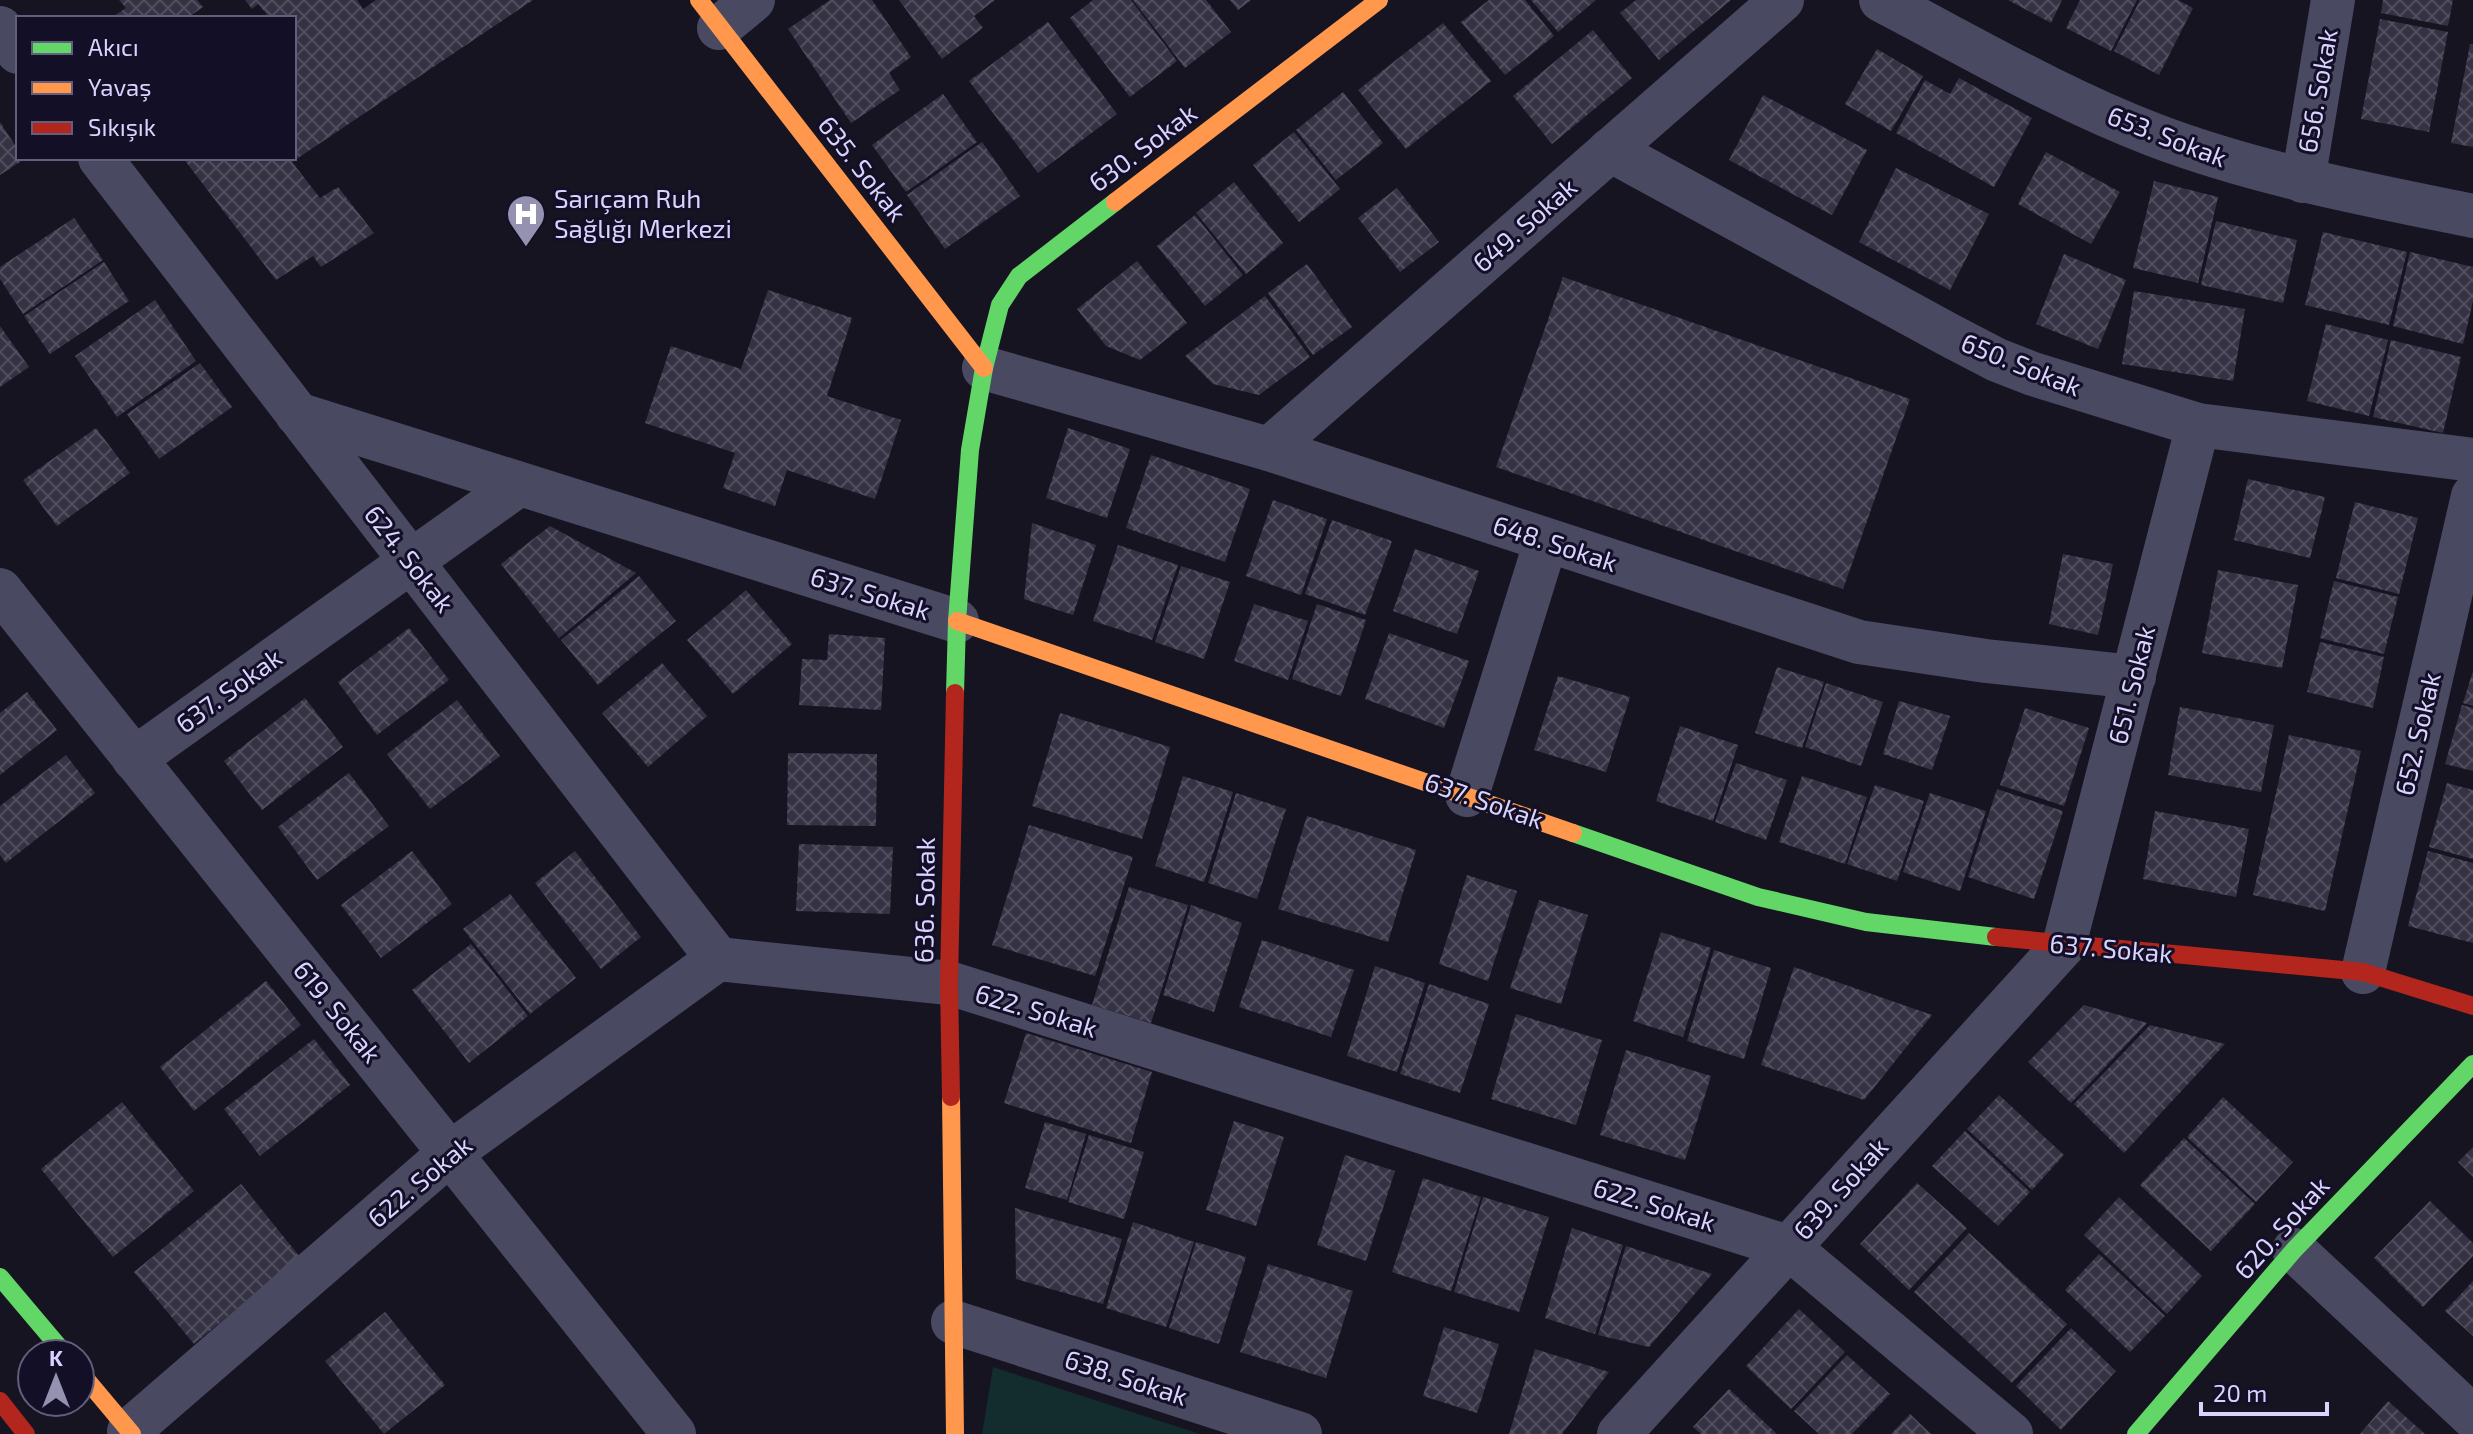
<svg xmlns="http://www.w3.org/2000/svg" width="2473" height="1434" font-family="'Exo 2',sans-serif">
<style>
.park{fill:#132c2d}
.building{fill:url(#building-cross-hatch)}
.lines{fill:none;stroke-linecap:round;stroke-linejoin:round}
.street{stroke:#4a4962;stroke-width:44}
.fast{stroke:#63d668;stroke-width:18}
.slow{stroke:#ff974d;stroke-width:18}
.jam{stroke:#b3261e;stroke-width:18}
.labels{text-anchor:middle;stroke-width:6;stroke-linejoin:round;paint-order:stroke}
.street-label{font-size:26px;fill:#d9d4ff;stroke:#130f26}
.poi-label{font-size:26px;fill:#d9d4ff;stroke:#130f26;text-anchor:start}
</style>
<defs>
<pattern id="building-cross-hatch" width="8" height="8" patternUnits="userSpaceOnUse" patternTransform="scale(2)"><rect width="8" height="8" fill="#343243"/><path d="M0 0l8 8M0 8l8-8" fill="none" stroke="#514f5f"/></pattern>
</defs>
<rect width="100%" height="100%" fill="#161421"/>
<polygon class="park" points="993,1367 1200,1434 982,1434"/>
<g class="building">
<polygon points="119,0 197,0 203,7 187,18 111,18 126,8"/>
<polygon points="245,0 357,0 363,9 376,0 533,0 292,162 320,198 338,187 374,233 321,267 313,256 276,280 183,158 294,158 294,56 297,54 294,50 294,18 270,18 258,4 252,9"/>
<polygon points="830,0 872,0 911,57 889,73 900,90 851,123 788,29"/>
<polygon points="899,0 995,0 974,16 983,28 942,59"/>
<polygon points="1093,0 1131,0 1177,61 1130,97 1070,18"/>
<polygon points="1133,0 1206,0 1231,32 1185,68"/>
<polygon points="1230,0 1251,0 1238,10"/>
<polygon points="1489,0 1525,0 1554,36 1505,75 1461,22"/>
<polygon points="1531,0 1596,0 1558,32"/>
<polygon points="1636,0 1731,0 1659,60 1620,13"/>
<polygon points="2008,0 2062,0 2051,23"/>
<polygon points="2080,0 2137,0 2111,51 2066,28"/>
<polygon points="2140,0 2178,0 2193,8 2159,75 2114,51"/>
<polygon points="2383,0 2453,0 2448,26 2381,13"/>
<polygon points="2380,19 2448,32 2429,132 2361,119"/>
<polygon points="1048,22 1117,114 1038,173 969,81"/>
<polygon points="1443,23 1491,81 1406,149 1358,90"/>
<polygon points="1593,30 1632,78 1552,144 1513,96"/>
<polygon points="2470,44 2473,44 2473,147 2451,143"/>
<polygon points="1877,49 1923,76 1891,131 1845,104"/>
<polygon points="1959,78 2032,118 1994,187 1896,133 1925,80 1950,94"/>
<polygon points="1343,92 1383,143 1336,180 1296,130"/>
<polygon points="943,94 977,142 906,192 872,145"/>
<polygon points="1763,95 1867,150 1832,215 1729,160"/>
<polygon points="0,122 18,150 18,158 26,158 0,175"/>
<polygon points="1294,132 1340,189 1299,222 1253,165"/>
<polygon points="982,142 1020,196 945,249 907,195"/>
<polygon points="2046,152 2120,192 2091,244 2018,204"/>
<polygon points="1896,168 1989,214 1950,290 1859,242"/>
<polygon points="2154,181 2218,197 2198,283 2133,268"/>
<polygon points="1234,182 1283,243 1246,274 1196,213"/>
<polygon points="1397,188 1439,242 1400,272 1358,218"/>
<polygon points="1195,215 1243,275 1205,306 1157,246"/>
<polygon points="74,218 103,260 23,314 0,279 0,267"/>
<polygon points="2216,221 2297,240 2283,303 2201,285"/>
<polygon points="2323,232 2407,252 2389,325 2305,305"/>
<polygon points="2410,252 2473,267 2473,301 2463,344 2393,326"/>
<polygon points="2064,254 2126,280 2098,349 2036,324"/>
<polygon points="1137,261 1187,323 1140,360 1106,346 1077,309"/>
<polygon points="104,262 129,301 50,354 24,316"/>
<polygon points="1307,264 1352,327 1313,355 1268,293"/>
<polygon points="1563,277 1910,399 1843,589 1496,467"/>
<polygon points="768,290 852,318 827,396 901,420 875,499 787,470 775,506 723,488 735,453 645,423 671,346 741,369"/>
<polygon points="2134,291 2245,309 2233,381 2122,364"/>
<polygon points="1265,296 1310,357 1259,395 1213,384 1185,356"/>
<polygon points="155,300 196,361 117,417 75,356"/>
<polygon points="2326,324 2388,340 2369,416 2307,401"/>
<polygon points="0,326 29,367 0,387"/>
<polygon points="2391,340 2461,357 2443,433 2373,417"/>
<polygon points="200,363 232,407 159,459 127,414"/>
<polygon points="96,428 130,473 57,526 23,480"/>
<polygon points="1068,428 1130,449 1107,518 1046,498"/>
<polygon points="1151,455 1250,489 1225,562 1126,528"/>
<polygon points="2248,479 2325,497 2310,558 2234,540"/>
<polygon points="1273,500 1327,519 1301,595 1246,576"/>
<polygon points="2355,502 2418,518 2399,594 2336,578"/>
<polygon points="1332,520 1392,541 1365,615 1305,594"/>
<polygon points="1032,523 1096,545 1073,615 1024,599"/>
<polygon points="550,526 636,573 559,638 501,564"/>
<polygon points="1118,545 1178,565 1152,640 1093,621"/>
<polygon points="1415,549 1479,571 1457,634 1393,611"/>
<polygon points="2063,554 2113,564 2098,635 2049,624"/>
<polygon points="1181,566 1230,582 1204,659 1155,642"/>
<polygon points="2218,570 2298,585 2282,668 2202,653"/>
<polygon points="639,576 676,621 598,685 561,640"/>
<polygon points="2334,581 2398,597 2384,654 2320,638"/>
<polygon points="746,590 792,644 733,694 687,640"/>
<polygon points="1254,604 1308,621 1288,680 1234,661"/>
<polygon points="1317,604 1366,620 1341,696 1292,679"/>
<polygon points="409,628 449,680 377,735 338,682"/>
<polygon points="1389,633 1469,661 1444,728 1365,699"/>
<polygon points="829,634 885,638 881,710 799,705 802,659 827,660"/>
<polygon points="2320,642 2384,657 2373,708 2307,692"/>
<polygon points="662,663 707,716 648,767 602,713"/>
<polygon points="1777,667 1824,682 1802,748 1755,733"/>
<polygon points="2473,671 2473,706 2463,703"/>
<polygon points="1558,676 1630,697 1606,772 1534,750"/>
<polygon points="1826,683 1883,702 1861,766 1805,747"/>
<polygon points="27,692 57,730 0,775 0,713"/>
<polygon points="305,698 343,747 262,810 224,761"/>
<polygon points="457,700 500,756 430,809 387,754"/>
<polygon points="1899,701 1950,716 1932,770 1883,754"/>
<polygon points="2462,705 2473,708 2473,771 2445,764"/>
<polygon points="2180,707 2274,725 2261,792 2168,775"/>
<polygon points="2025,708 2089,728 2064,806 2000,785"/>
<polygon points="1060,713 1170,747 1142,839 1032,806"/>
<polygon points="1680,726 1738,745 1713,821 1656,801"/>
<polygon points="2289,735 2361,751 2325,911 2253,895"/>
<polygon points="788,753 877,754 876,826 787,825"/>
<polygon points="66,755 95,793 6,863 0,855 0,806"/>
<polygon points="1736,763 1787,780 1766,840 1715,822"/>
<polygon points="349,773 389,826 317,880 278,827"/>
<polygon points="1183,776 1233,792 1204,882 1155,866"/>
<polygon points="1802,776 1867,797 1845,864 1779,842"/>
<polygon points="2447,783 2473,790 2473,859 2429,847"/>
<polygon points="1875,785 1924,801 1897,881 1847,864"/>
<polygon points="1997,789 2063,811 2034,899 1968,877"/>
<polygon points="1236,793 1286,809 1257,899 1208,883"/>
<polygon points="1930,793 1986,811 1960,891 1903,872"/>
<polygon points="2155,811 2249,829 2236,897 2143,879"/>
<polygon points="1307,816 1416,850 1388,942 1278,909"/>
<polygon points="1029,825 1133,857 1095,976 992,945"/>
<polygon points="799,844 893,847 890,914 796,911"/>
<polygon points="412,851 452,904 381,958 341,905"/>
<polygon points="575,851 641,937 601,969 535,883"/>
<polygon points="2428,851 2473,863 2473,943 2408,926"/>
<polygon points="1467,875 1517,891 1488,981 1439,964"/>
<polygon points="1129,887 1188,905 1151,1023 1092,1005"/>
<polygon points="510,894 576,978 530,1014 463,929"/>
<polygon points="1539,900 1588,915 1561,1004 1510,988"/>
<polygon points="1191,905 1242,923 1214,1012 1163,995"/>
<polygon points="1661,932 1711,948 1683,1037 1633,1021"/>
<polygon points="1262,940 1354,970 1331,1037 1239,1007"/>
<polygon points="471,944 528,1016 469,1063 412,990"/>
<polygon points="1714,950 1771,968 1744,1059 1687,1041"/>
<polygon points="1375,966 1425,983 1397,1072 1347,1056"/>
<polygon points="1794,967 1932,1015 1864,1100 1761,1065"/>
<polygon points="266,981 301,1025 194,1111 160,1067"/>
<polygon points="1429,984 1489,1004 1460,1093 1400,1074"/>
<polygon points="2084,1005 2147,1023 2071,1103 2028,1062"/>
<polygon points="1516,1014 1602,1040 1576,1125 1491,1099"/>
<polygon points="2150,1025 2225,1044 2124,1153 2074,1104"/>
<polygon points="1026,1033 1152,1072 1131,1143 1004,1103"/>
<polygon points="314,1039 350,1085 260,1156 224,1109"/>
<polygon points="1626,1050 1711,1076 1685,1160 1600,1135"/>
<polygon points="1999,1095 2064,1155 2032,1190 1967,1129"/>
<polygon points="2223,1097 2293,1162 2256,1202 2187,1137"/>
<polygon points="122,1102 194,1191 113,1257 41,1169"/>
<polygon points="1234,1121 1284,1137 1256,1226 1206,1210"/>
<polygon points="1045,1122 1086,1134 1067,1200 1025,1188"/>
<polygon points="1965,1131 2030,1192 1998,1226 1932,1166"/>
<polygon points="1089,1135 1144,1152 1124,1219 1068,1202"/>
<polygon points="2184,1138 2255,1204 2211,1251 2140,1185"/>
<polygon points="2473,1147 2473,1177 2458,1162"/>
<polygon points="1345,1155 1395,1171 1366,1261 1317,1245"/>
<polygon points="1423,1178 1481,1197 1451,1291 1392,1272"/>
<polygon points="1917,1183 1967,1228 1909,1290 1860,1244"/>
<polygon points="241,1184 300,1257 194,1344 134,1272"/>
<polygon points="1483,1197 1549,1217 1519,1312 1454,1292"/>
<polygon points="2119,1197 2202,1276 2167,1314 2084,1235"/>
<polygon points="2430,1201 2473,1243 2473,1256 2423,1307 2374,1258"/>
<polygon points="1015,1208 1122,1239 1103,1304 1016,1279"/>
<polygon points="1133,1222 1194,1242 1166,1327 1106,1308"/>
<polygon points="1572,1228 1623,1245 1595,1334 1545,1318"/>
<polygon points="1969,1233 2067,1324 2012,1383 1914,1292"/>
<polygon points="1196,1242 1246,1257 1219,1344 1169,1328"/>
<polygon points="1626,1246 1712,1274 1649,1347 1598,1335"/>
<polygon points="2099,1254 2165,1316 2130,1352 2065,1290"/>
<polygon points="1268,1264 1353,1291 1326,1378 1240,1352"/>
<polygon points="2473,1281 2473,1336 2445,1311"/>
<polygon points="1799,1309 1845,1352 1791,1409 1746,1366"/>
<polygon points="385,1312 445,1385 384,1434 325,1361"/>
<polygon points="1444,1327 1499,1344 1477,1413 1423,1396"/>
<polygon points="2071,1328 2116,1371 2061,1430 2016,1386"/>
<polygon points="1535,1349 1609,1372 1562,1434 1509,1434"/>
<polygon points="1847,1355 1890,1394 1852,1434 1819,1434 1794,1411"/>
<polygon points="1729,1389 1777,1434 1701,1434 1693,1427"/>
<polygon points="2388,1401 2425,1434 2360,1434"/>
<polygon points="1910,1414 1931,1434 1891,1434"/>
</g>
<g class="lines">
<g class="street">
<path d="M 1881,0 C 1971,47 2060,99 2154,135 C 2257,174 2365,194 2473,216"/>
<polyline points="0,28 18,52"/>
<polyline points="719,28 753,0"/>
<polyline points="1610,150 1949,335 1997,360 2033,374 2198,425 2473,460"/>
<polyline points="100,158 718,959"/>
<polyline points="2303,181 2333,0"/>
<polyline points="984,368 1269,449 1859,642 1986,661 2134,677"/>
<polyline points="297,414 957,621"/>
<polyline points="1269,449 1782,0"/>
<polyline points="0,590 674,1434"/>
<polyline points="134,759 518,485"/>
<polyline points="1467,795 1546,541"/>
<polyline points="2363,972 2473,496"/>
<polyline points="2294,1250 2473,1417"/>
<polyline points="953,1322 1300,1434"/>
<polyline points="129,1431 449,1154 718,959 949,983 1788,1247 2011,1434"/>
<polyline points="1619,1434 2064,945 2198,425"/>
</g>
<g class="fast">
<polyline points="955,693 957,621 970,450 984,368 1000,305 1019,276 1115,202"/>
<polyline points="1573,833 1758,897 1866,922 1996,937"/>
<polyline points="0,1277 65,1354"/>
<polyline points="2136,1434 2294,1250 2473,1064"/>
</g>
<g class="slow">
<polyline points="699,0 984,368"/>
<polyline points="1115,202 1379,0"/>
<polyline points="957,621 1573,833"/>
<polyline points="951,1097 955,1434"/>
<polyline points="80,1372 132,1434"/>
</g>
<g class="jam">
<polyline points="1996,937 2363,972 2473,1006"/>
<polyline points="951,1097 949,983 955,693"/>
<polyline points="0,1401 26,1434"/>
</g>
</g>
<defs>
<g id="hospital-pin" transform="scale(2)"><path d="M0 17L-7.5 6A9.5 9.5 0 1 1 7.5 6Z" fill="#9591b1" stroke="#130f26"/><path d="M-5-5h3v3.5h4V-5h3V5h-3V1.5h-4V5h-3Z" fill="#fff"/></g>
</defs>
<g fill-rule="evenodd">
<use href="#hospital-pin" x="526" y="214"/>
</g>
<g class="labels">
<g class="street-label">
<text transform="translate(2318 91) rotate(-80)" y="9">656. Sokak</text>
<text transform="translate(2167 137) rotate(21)" y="9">653. Sokak</text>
<text transform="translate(1143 148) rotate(-37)" y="9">630. Sokak</text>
<text transform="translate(862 169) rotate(52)" y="9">635. Sokak</text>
<text transform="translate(1525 225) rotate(-41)" y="9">649. Sokak</text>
<text transform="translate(2021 365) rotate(22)" y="9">650. Sokak</text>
<text transform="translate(1555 544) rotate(18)" y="9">648. Sokak</text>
<text transform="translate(409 559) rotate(52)" y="9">624. Sokak</text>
<text transform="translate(870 594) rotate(17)" y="9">637. Sokak</text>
<text transform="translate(2132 685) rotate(-76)" y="9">651. Sokak</text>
<text transform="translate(229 691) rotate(-36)" y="9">637. Sokak</text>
<text transform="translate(2418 734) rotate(-77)" y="9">652. Sokak</text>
<text transform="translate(1484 801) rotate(19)" y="9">637. Sokak</text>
<text transform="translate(925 900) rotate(-89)" y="9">636. Sokak</text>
<text transform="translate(2111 949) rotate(5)" y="9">637. Sokak</text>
<text transform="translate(1036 1011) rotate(17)" y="9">622. Sokak</text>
<text transform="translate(337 1012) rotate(51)" y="9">619. Sokak</text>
<text transform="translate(420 1182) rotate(-40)" y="9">622. Sokak</text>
<text transform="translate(1841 1189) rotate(-48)" y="9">639. Sokak</text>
<text transform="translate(1654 1205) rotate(17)" y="9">622. Sokak</text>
<text transform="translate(2282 1228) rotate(-48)" y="9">620. Sokak</text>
<text transform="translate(1126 1378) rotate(18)" y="9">638. Sokak</text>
</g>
<g class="poi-label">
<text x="554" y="208">Sarıçam Ruh<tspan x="554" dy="30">Sağlığı Merkezi</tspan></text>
</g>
</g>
<rect x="16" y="16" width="280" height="144" fill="#130f26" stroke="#625e7d" stroke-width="2"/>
<rect x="32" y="42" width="40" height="12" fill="#63d668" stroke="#625e7d" stroke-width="2"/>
<text x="88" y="56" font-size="24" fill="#d9d4ff">Akıcı</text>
<rect x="32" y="82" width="40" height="12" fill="#ff974d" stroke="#625e7d" stroke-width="2"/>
<text x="88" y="96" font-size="24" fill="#d9d4ff">Yavaş</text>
<rect x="32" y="122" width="40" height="12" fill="#b3261e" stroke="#625e7d" stroke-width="2"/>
<text x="88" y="136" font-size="24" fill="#d9d4ff">Sıkışık</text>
<g transform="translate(56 1378)"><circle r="38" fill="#130f26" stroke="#625e7d" stroke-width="2"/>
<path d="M0-6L14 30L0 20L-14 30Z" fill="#9591b1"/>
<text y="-12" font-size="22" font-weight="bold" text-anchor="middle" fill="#d9d4ff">K</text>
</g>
<path d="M2201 1402v12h126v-12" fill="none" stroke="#d9d4ff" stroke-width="4"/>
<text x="2213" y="1402" font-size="24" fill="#d9d4ff" stroke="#130f26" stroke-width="6" paint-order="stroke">20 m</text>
</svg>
